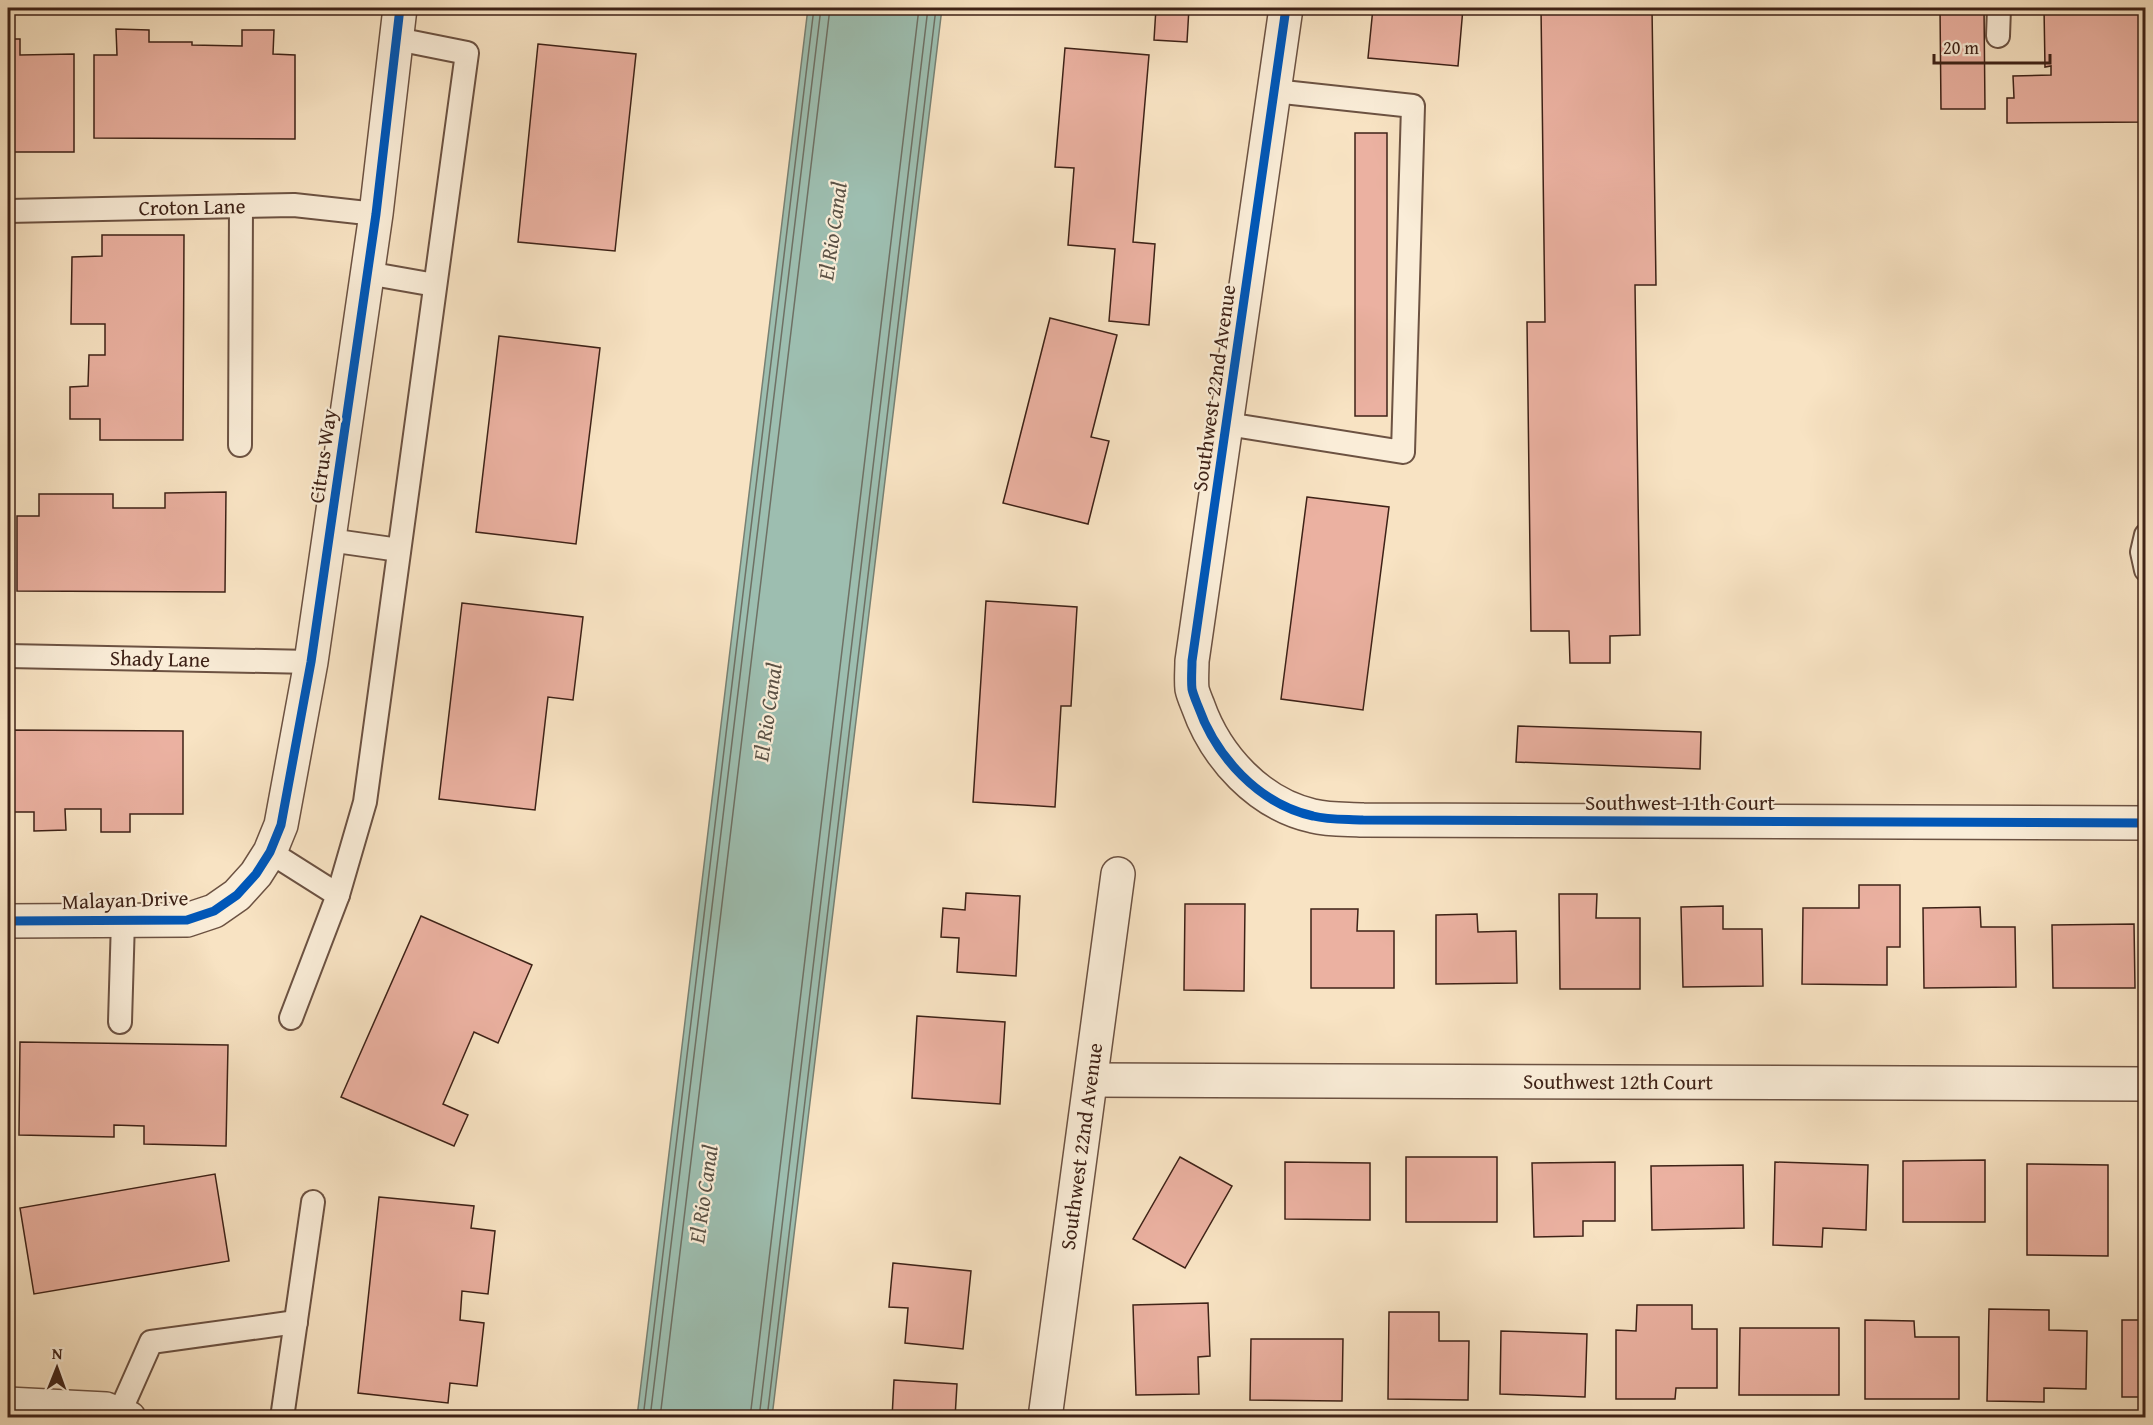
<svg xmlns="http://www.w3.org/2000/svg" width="2153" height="1425" font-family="'Gentium Book Plus',serif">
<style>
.water{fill:#9dbeb0;stroke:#778073;stroke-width:1.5}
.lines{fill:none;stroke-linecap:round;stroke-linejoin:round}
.shore{stroke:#6e7064;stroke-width:1.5}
.building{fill:#ebb1a1;stroke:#3e2217;stroke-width:1.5}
.lane-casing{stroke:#6c5242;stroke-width:26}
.street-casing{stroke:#6c5242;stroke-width:36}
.lane{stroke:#faedd8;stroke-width:22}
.street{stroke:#faedd8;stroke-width:33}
.cycleway-casing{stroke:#faedd8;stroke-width:13}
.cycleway{stroke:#0057b8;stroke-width:9}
.labels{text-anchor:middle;stroke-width:4.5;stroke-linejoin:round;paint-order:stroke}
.street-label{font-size:21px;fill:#3e2217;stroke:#faedd8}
.water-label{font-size:22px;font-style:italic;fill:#5a5145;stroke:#faedd8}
</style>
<rect width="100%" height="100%" fill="#f8e3c3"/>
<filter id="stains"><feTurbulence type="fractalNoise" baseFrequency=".00333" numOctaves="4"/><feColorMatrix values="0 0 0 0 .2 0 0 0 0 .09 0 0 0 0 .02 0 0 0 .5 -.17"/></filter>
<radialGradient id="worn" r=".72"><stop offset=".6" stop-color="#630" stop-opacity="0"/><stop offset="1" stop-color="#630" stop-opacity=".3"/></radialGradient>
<polygon class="water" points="808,8 942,8 772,1417 637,1417"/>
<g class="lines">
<g class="shore">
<polyline points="643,1418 814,8"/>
<polyline points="650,1418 821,8"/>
<polyline points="660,1418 830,8"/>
<polyline points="750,1418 919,8"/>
<polyline points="759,1418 928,8"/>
<polyline points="767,1418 936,8"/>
</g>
</g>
<g class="building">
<polygon points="1156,8 1189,8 1187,42 1154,40"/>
<polygon points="1373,8 1463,8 1458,66 1368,58"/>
<polygon points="1541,8 1652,8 1656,285 1635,285 1640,635 1610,636 1610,663 1570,663 1569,631 1531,631 1527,322 1545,322"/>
<polygon points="1940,8 1984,8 1985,109 1941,109"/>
<polygon points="2044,8 2146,8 2146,122 2007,123 2007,98 2014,98 2013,76 2051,75 2051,66 2045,67"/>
<polygon points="116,29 149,30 149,42 192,42 192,45 242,46 242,30 274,30 273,54 295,55 295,139 94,138 94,55 117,55"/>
<polygon points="8,39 20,39 20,55 74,54 74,152 8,152"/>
<polygon points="538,44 636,54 615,251 518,242"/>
<polygon points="1065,48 1149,55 1133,242 1155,244 1149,325 1109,321 1115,249 1068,245 1074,168 1055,167"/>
<rect x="1355" y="133" width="32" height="283"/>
<polygon points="102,235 184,235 183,440 100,440 100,419 70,419 70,387 88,386 89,355 105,355 105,324 71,324 72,257 102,256"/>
<polygon points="1050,318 1117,335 1091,437 1109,441 1088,524 1003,503"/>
<polygon points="499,336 600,348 576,544 476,532"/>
<polygon points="226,492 225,592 17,591 17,516 39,516 39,494 113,494 113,508 165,508 165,493"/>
<polygon points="1307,497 1389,507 1363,710 1281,699"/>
<polygon points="986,601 1077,607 1071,706 1061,706 1055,807 973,802"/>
<polygon points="462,603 583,617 573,700 548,697 535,810 439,799"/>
<polygon points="1518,726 1701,732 1700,769 1516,762"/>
<polygon points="8,730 183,731 183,814 130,814 130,832 101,832 101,809 65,809 66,830 34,831 34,812 8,812"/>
<polygon points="1859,885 1900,885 1900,947 1887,947 1887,985 1802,984 1803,908 1859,908"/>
<polygon points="966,893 1020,896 1016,976 957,972 959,938 941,937 943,908 965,910"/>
<polygon points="1559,894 1597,894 1596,918 1640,918 1640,989 1560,989"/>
<polygon points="1185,904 1245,904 1244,991 1184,990"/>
<polygon points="1723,906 1723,929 1762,929 1763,986 1683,987 1681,907"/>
<polygon points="1980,907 1981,927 2015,927 2016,987 1924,988 1923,908"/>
<polygon points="1311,909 1358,909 1357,931 1394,931 1394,988 1311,988"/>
<polygon points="1477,914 1478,932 1516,931 1517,983 1436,984 1436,915"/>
<polygon points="421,916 532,965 498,1043 474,1032 443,1104 468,1115 454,1146 341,1097"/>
<polygon points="2134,924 2135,988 2053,988 2052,925"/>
<polygon points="917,1016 1005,1022 1000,1104 912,1098"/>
<polygon points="20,1042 228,1045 226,1146 144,1144 144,1126 114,1125 114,1137 19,1135"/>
<polygon points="1180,1157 1232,1186 1185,1268 1133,1239"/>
<rect x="1406" y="1157" width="91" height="65"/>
<polygon points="1985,1160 1985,1222 1903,1222 1903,1161"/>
<polygon points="1285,1162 1370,1163 1370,1220 1285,1219"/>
<polygon points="1615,1162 1615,1221 1583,1221 1583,1236 1534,1237 1532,1163"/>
<polygon points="1775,1162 1868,1165 1866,1230 1823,1228 1822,1247 1773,1245"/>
<polygon points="2027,1164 2108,1165 2108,1256 2027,1255"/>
<polygon points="1743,1165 1744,1228 1652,1230 1651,1166"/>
<polygon points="215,1174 229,1261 34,1294 20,1208"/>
<polygon points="379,1197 474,1206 471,1228 495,1231 488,1294 462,1291 460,1320 484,1323 477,1386 450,1383 448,1403 358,1393"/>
<polygon points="893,1263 971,1271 963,1349 905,1343 908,1308 889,1307"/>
<polygon points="1208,1303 1210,1356 1198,1357 1199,1394 1136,1395 1133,1305"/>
<polygon points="1637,1305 1692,1305 1692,1329 1717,1329 1717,1388 1676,1388 1675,1399 1616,1399 1616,1330 1636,1331"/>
<polygon points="1989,1309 2049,1310 2049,1330 2087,1331 2086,1389 2044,1388 2044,1402 1987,1401"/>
<polygon points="1389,1312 1439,1312 1439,1341 1469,1341 1468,1400 1388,1399"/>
<polygon points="1865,1320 1914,1321 1915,1337 1959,1337 1959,1399 1865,1399"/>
<rect x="2122" y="1320" width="24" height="77"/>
<polygon points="1740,1328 1839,1328 1839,1395 1739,1395"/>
<polygon points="1501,1331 1587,1334 1585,1397 1500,1394"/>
<polygon points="1251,1339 1343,1339 1342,1401 1250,1400"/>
<polygon points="894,1380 957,1384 955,1418 892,1418"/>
</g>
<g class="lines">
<g class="lane-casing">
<g id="lane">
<polyline points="1998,36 1999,8"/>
<path id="s1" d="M 8,211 L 294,205 L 376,214"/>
<polyline points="367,273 435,285"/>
<polyline points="1227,424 1403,452 1413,106 1274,91"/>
<polyline points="240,445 241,206"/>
<polyline points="2146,535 2142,552 2146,570"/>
<polyline points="329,540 399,550"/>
<path id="s2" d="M 8,656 L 311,662"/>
<polyline points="270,852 338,895"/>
<polyline points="291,1018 338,895 365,802 467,53 397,39"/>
<polyline points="120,1022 123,920"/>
<polyline points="119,1414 151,1342 296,1322"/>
<polyline points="282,1418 313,1202"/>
</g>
</g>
<g class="street-casing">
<g id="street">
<path d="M 1286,8 L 1192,661 C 1192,670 1191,680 1192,689 C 1193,694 1196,701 1198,706 C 1216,757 1259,804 1313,816 C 1329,820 1347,819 1363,820 L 2146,823"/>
<polyline points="8,921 187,920 214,911 237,895 256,874 270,852 281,825 311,662 376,214 400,8"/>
<path id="s3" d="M 1092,1080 L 2146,1084"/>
<polyline points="8,1404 106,1409 129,1418"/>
<path id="s4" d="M 1045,1418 L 1118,874"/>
</g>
</g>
<use href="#lane" class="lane"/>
<use href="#street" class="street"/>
<g class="cycleway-casing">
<g id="cycleway">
<path d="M 1286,8 L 1192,661 C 1192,670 1191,680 1192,689 C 1193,694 1196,701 1198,706 C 1216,757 1259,804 1313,816 C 1329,820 1347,819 1363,820 L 2146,823"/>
<polyline points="8,921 187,920 214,911 237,895 256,874 270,852 281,825 311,662 376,214 400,8"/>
</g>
</g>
<use href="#cycleway" class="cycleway"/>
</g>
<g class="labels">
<g class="street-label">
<text dy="7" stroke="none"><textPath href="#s1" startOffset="184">Croton Lane</textPath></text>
<text transform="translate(1214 388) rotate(-82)" y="7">Southwest 22nd Avenue</text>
<text transform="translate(323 456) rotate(-82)" y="7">Citrus Way</text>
<text dy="7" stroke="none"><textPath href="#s2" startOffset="152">Shady Lane</textPath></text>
<text x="1680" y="810">Southwest 11th Court</text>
<text transform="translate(125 900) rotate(-2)" y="7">Malayan Drive</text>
<text dy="7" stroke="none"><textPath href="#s3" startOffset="526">Southwest 12th Court</textPath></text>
<text dy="7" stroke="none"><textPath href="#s4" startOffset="274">Southwest 22nd Avenue</textPath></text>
</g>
<g class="water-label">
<text transform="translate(832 231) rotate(-82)" y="8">El Rio Canal</text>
<text transform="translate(767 712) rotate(-82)" y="8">El Rio Canal</text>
<text transform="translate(703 1194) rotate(-82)" y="8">El Rio Canal</text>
</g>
</g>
<rect width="2153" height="1425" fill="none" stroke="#f8e3c3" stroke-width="30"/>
<rect x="9" y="9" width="2135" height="1407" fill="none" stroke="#3e2217" stroke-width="3"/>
<rect x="15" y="15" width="2123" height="1395" fill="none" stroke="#3e2217" stroke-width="1.5"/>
<g transform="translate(57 1368) rotate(1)" stroke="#faedd8" stroke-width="4.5" paint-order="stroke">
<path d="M0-4.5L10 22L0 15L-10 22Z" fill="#3e2217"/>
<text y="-9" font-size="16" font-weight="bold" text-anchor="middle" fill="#3e2217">N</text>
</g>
<path d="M1934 54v9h116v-9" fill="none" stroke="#3e2217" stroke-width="3"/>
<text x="1943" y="54" font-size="18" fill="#3e2217" stroke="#faedd8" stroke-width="4.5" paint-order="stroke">20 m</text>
<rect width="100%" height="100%" filter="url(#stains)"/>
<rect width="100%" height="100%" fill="url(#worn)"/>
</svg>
